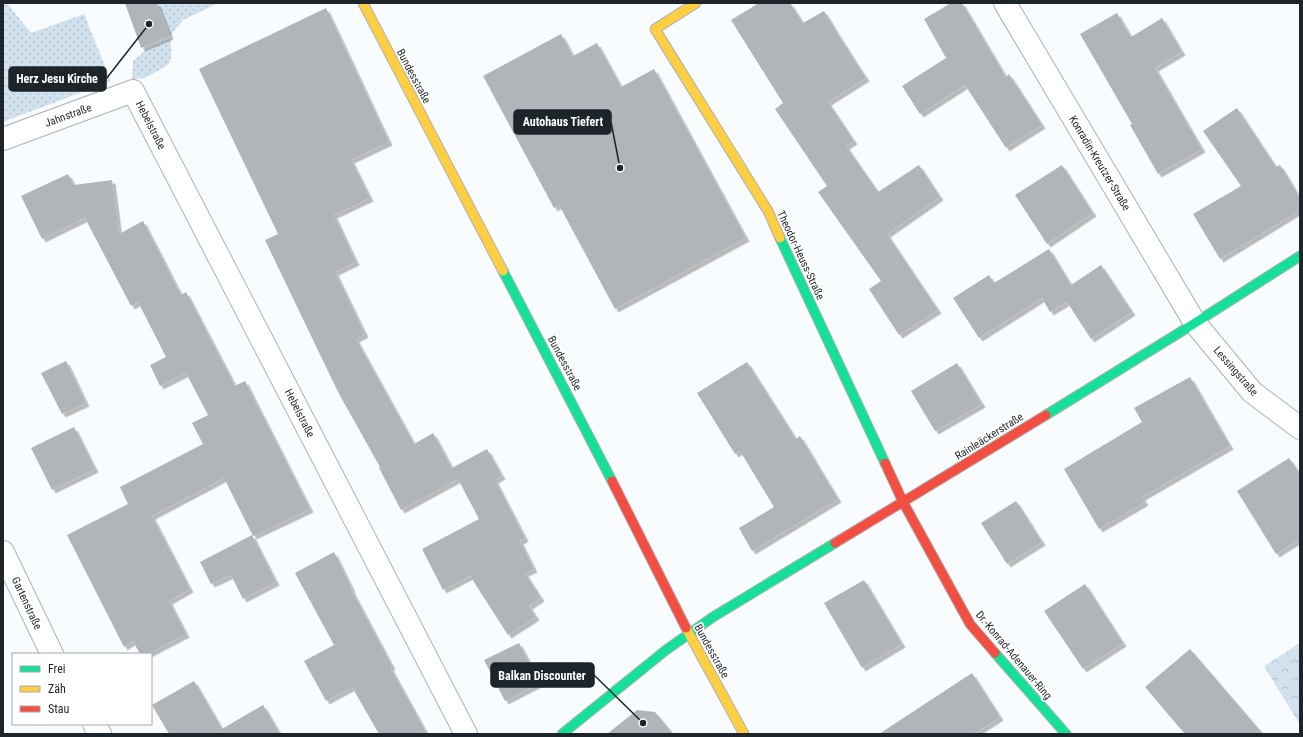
<svg xmlns="http://www.w3.org/2000/svg" width="1303" height="737" font-family="'Roboto Condensed',sans-serif">
<style>
.grass{fill:url(#grass-dots)}
.forest{fill:url(#forest-crowns)}
.building{fill:#b1b5b9;filter:url(#shadow)}
.lines{fill:none;stroke-linecap:round;stroke-linejoin:round}
.street-casing{stroke:#adb2b5;stroke-width:24}
.fast-casing{stroke:#adb2b5;stroke-width:11}
.slow-casing{stroke:#adb2b5;stroke-width:11}
.jam-casing{stroke:#adb2b5;stroke-width:11}
.street{stroke:#feffff;stroke-width:22}
.fast{stroke:#16e098;stroke-width:9}
.slow{stroke:#ffcf43;stroke-width:9}
.jam{stroke:#f24e42;stroke-width:9}
.labels{text-anchor:middle;stroke-width:3.5;stroke-linejoin:round;paint-order:stroke}
.street-label{font-size:11px;fill:#1e252a;stroke:#fff}
.leader{fill:none;stroke:#1e252a;stroke-width:1.5}
.callout-dot{fill:#1e252a;stroke:#fff;stroke-width:1.5}
.callout{fill:#1e252a;stroke:#1e252a;stroke-width:1.5}
.callout-label{font-size:12px;text-anchor:middle;font-weight:bold;fill:#fff}
</style>
<defs>
<pattern id="grass-dots" width="8" height="8" patternUnits="userSpaceOnUse"><rect width="8" height="8" fill="#d1e1ee"/><path d="M2 2h.1M6 6h.1" fill="none" stroke="#b3c1cc" stroke-width="1.8" stroke-linecap="round"/></pattern>
<pattern id="forest-crowns" width="20" height="18" patternUnits="userSpaceOnUse"><rect width="20" height="18" fill="#d1e1ee"/><path d="M2 6a3 3 0 1 1 6 0M12 15a3 3 0 1 1 6 0" fill="none" stroke="#b3c1cc"/></pattern>
<filter id="shadow"><feDropShadow dx="3.5" dy="3.5" stdDeviation="0" flood-color="#0004"/></filter>
</defs>
<rect width="100%" height="100%" fill="#f9fcfe"/>
<g class="grass">
<polygon points="3,3 7,3 31,33 84,14 111,81 3,122"/>
<polygon points="149,3 218,3 183,20 170,36 160,9"/>
<path d="M 170,39 C 171,48 173,58 168,65 L 145,78 L 132,79 L 133,61 L 147,49 Z"/>
</g>
<polygon class="forest" points="1300,643 1300,725 1264,666"/>
<g class="building">
<polygon points="125,3 157,3 170,36 141,48"/>
<polygon points="759,3 790,3 803,23 824,11 841,39 866,78 828,102 854,141 846,146 878,192 919,165 940,197 887,234 938,310 899,335 869,289 881,281 818,192 827,186 775,109 783,103 731,20"/>
<polygon points="951,3 962,3 1006,77 1009,74 1042,125 1006,148 965,85 920,114 902,86 946,58 924,19"/>
<polygon points="326,8 389,142 351,160 370,198 334,215 356,262 335,272 365,334 356,339 414,444 433,433 452,468 487,449 502,476 495,480 525,538 520,541 534,569 525,573 541,598 529,606 536,617 508,635 470,576 443,590 422,549 479,519 458,479 401,510 379,468 380,467 338,392 265,240 278,234 199,69"/>
<polygon points="1117,13 1131,37 1162,18 1182,52 1155,68 1202,149 1158,174 1130,125 1132,124 1080,34"/>
<polygon points="561,34 573,56 597,43 621,87 654,69 746,238 615,309 559,205 554,208 483,76"/>
<polygon points="1237,108 1276,167 1280,165 1300,198 1300,210 1220,259 1193,214 1241,186 1203,131"/>
<polygon points="1062,165 1093,213 1047,244 1015,195"/>
<polygon points="68,174 74,185 112,180 119,234 143,221 181,295 186,292 235,386 245,381 310,509 253,536 224,478 152,516 190,589 169,601 186,634 148,654 140,654 133,641 124,647 67,535 128,504 120,487 203,444 192,423 208,415 186,373 160,386 150,365 166,357 138,302 131,306 85,218 42,239 21,196"/>
<polygon points="1049,249 1071,285 1101,265 1132,312 1091,339 1067,302 1050,312 1042,298 979,338 953,298 989,275 994,283"/>
<polygon points="66,361 86,403 62,414 41,373"/>
<polygon points="747,362 796,439 800,436 838,499 752,551 739,528 774,507 740,451 735,454 697,393"/>
<polygon points="957,363 982,404 935,431 911,391"/>
<polygon points="1190,377 1230,446 1142,497 1145,502 1099,529 1064,469 1142,422 1134,408"/>
<polygon points="74,427 95,469 52,490 31,448"/>
<polygon points="1289,458 1300,474 1300,539 1276,554 1237,491"/>
<polygon points="1016,501 1042,542 1007,564 981,523"/>
<polygon points="252,535 276,582 243,599 231,575 211,584 200,562"/>
<polygon points="334,552 352,589 351,589 392,666 390,667 427,734 379,734 352,687 326,701 304,661 334,645 295,573"/>
<polygon points="864,580 902,644 862,668 824,603"/>
<polygon points="1085,584 1123,643 1083,669 1044,611"/>
<polygon points="519,643 540,683 505,701 484,660"/>
<polygon points="1190,649 1263,734 1185,734 1145,687"/>
<polygon points="972,673 1000,717 974,734 879,734"/>
<polygon points="194,681 222,729 263,705 280,734 169,734 152,705"/>
<polygon points="637,710 655,712 673,734 607,734"/>
</g>
<g class="lines">
<g class="street-casing">
<g id="street">
<polyline points="1005,3 1195,323 1252,392 1300,428"/>
<polyline points="3,139 133,91 466,734"/>
<polyline points="3,552 52,654"/>
<polyline points="94,724 100,734"/>
</g>
</g>
<g class="fast-casing">
<g id="fast">
<polyline points="780,238 885,463"/>
<polyline points="503,271 612,481"/>
<polyline points="1046,415 1195,323 1300,256"/>
<polyline points="995,653 1066,734"/>
<polyline points="562,734 666,650 713,617 835,543"/>
</g>
</g>
<g class="slow-casing">
<g id="slow">
<polyline points="363,3 503,271"/>
<polyline points="696,3 655,29 768,211 780,238"/>
<polyline points="686,628 744,734"/>
</g>
</g>
<g class="jam-casing">
<g id="jam">
<polyline points="885,463 903,502 970,624 995,653"/>
<polyline points="612,481 686,628"/>
<polyline points="835,543 1046,415"/>
</g>
</g>
<use href="#street" class="street"/>
<use href="#fast" class="fast"/>
<use href="#slow" class="slow"/>
<use href="#jam" class="jam"/>
</g>
<g class="labels">
<g class="street-label">
<text transform="translate(414 76) rotate(62)" y="4">Bundesstraße</text>
<text transform="translate(68 115) rotate(-20)" y="4">Jahnstraße</text>
<text transform="translate(151 125) rotate(63)" y="4">Hebelstraße</text>
<text transform="translate(1100 163) rotate(59)" y="4">Konradin-Kreutzer-Straße</text>
<text transform="translate(801 255) rotate(65)" y="4">Theodor-Heuss-Straße</text>
<text transform="translate(565 363) rotate(62)" y="4">Bundesstraße</text>
<text transform="translate(1236 371) rotate(49)" y="4">Lessingstraße</text>
<text transform="translate(300 413) rotate(63)" y="4">Hebelstraße</text>
<text transform="translate(989 436) rotate(-32)" y="4">Rainleäckerstraße</text>
<text transform="translate(27 603) rotate(65)" y="4">Gartenstraße</text>
<text transform="translate(712 651) rotate(61)" y="4">Bundesstraße</text>
<text transform="translate(1014 655) rotate(50)" y="4">Dr.-Konrad-Adenauer-Ring</text>
</g>
</g>
<path class="leader" d="M149 24L106 79M620 168L611 122M643 723L594 675"/>
<g class="callout-dot">
<circle cx="149" cy="24" r="4"/>
<circle cx="620" cy="168" r="4"/>
<circle cx="643" cy="723" r="4"/>
</g>
<g class="callout">
<rect x="9" y="67" width="97" height="24" rx="4"/>
<rect x="514" y="110" width="97" height="24" rx="4"/>
<rect x="491" y="663" width="103" height="24" rx="4"/>
</g>
<g class="callout-label">
<text x="57" y="83">Herz Jesu Kirche</text>
<text x="563" y="126">Autohaus Tiefert</text>
<text x="542" y="680">Balkan Discounter</text>
</g>
<rect width="1303" height="737" fill="none" stroke="#1e252a" stroke-width="8"/>
<rect x="12" y="653" width="140" height="72" fill="#ffffff" stroke="#a5a8aa"/>
<rect x="20" y="666" width="20" height="6" fill="#16e098" stroke="#a5a8aa"/>
<text x="48" y="673" font-size="12" fill="#1e252a">Frei</text>
<rect x="20" y="686" width="20" height="6" fill="#ffcf43" stroke="#a5a8aa"/>
<text x="48" y="693" font-size="12" fill="#1e252a">Zäh</text>
<rect x="20" y="706" width="20" height="6" fill="#f24e42" stroke="#a5a8aa"/>
<text x="48" y="713" font-size="12" fill="#1e252a">Stau</text>
</svg>
